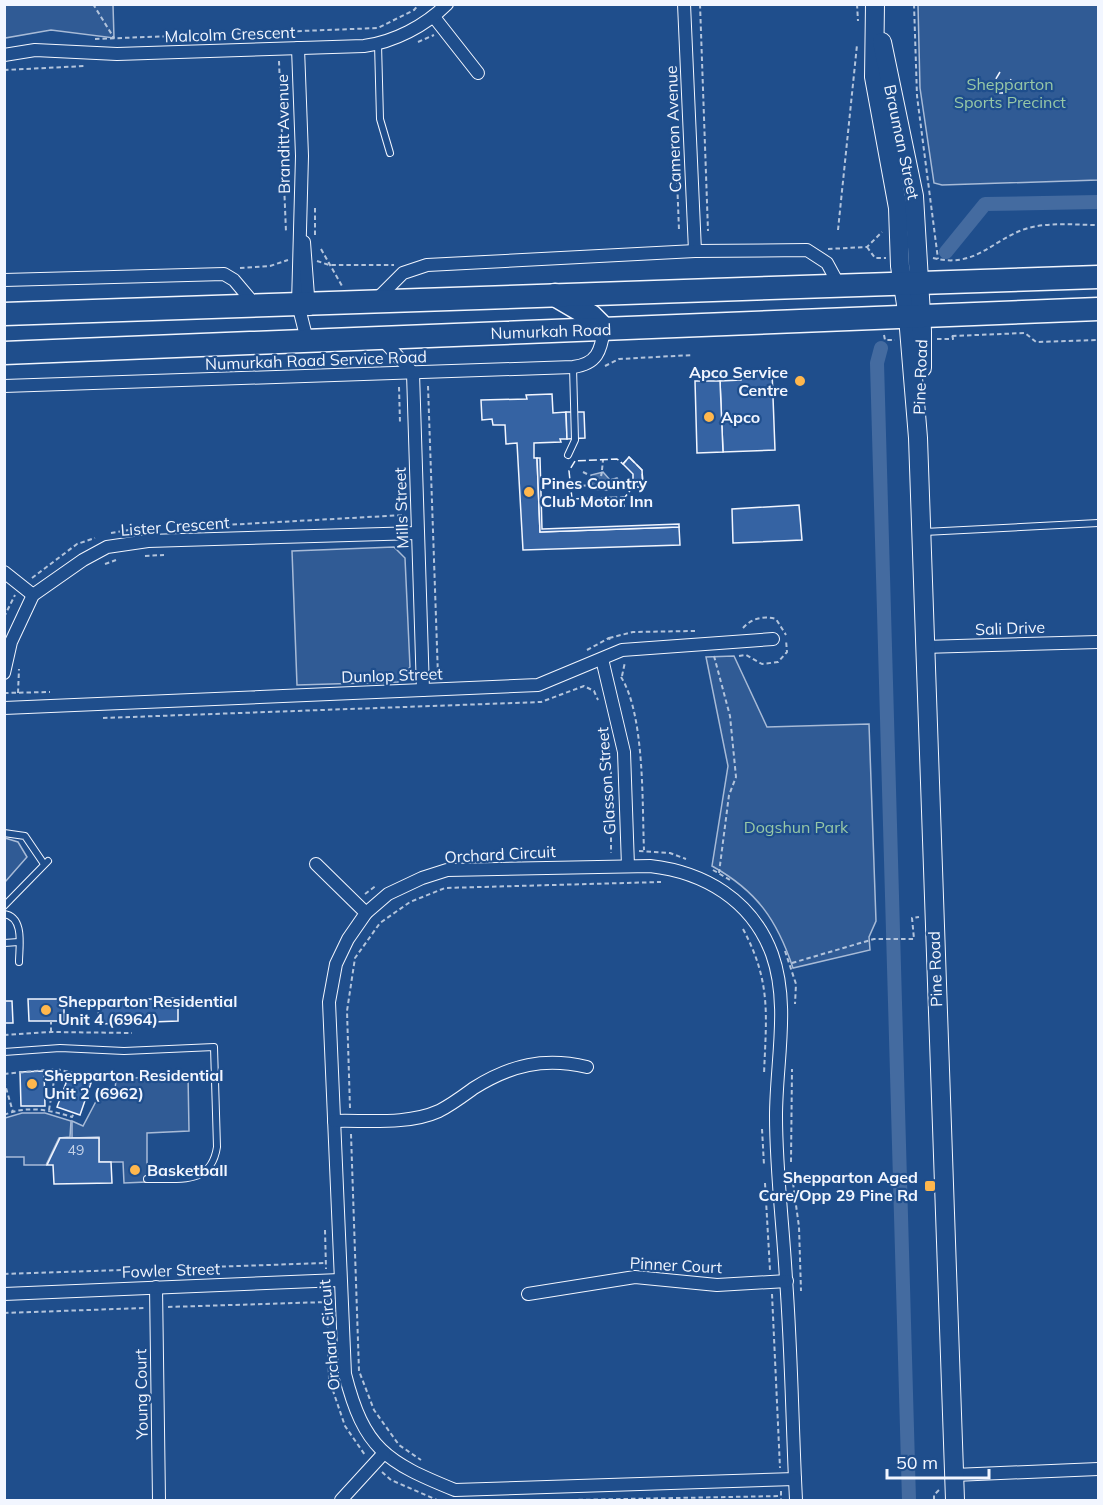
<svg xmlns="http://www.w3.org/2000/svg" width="1103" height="1505" font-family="Mulish,sans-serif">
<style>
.green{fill:#305b95;stroke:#a8bbd7;stroke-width:1.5}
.water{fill:#446ba0;stroke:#a8bbd7;stroke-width:1.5}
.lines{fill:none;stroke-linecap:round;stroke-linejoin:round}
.canal{stroke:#446ba0;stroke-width:14}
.building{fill:#3563a3;stroke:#f2f6ff;stroke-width:1.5}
.lane-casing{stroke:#f2f6ff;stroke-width:8}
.street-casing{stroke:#f2f6ff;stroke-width:14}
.secondary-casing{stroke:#f2f6ff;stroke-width:20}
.highway-casing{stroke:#f2f6ff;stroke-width:25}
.path{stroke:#b3c4dc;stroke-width:2;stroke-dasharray:4.5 3;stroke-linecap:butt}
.lane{stroke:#1f4e8c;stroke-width:6}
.street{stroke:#1f4e8c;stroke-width:12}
.secondary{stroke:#1f4e8c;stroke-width:18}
.highway{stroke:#1f4e8c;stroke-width:22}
.fence{stroke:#f2f6ff;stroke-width:1.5;stroke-dasharray:8 3;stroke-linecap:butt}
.poi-dot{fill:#ffb74d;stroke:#1f4e8c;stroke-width:2}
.labels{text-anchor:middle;stroke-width:4.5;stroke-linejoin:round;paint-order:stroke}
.number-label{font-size:14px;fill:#c3d1e8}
.street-label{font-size:16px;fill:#f2f6ff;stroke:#1f4e8c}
.park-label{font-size:16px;fill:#97c8a6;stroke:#1f4e8c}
.poi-label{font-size:16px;font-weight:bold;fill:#f2f6ff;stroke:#1f4e8c;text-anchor:start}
</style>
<rect width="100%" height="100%" fill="#1f4e8c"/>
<g class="green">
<polygon points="5,4 113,5 114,38 51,30 5,38"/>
<polygon points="918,5 1098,5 1098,180 942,185 934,183 920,88"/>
<polygon points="394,547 405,558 410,667 398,682 297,685 292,551"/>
<path d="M 734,656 L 767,727 L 869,724 L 876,921 L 869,937 L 870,950 L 793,968 C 777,920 757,891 712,866 L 728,766 L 706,657 Z"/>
<polygon points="5,838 18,842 27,857 5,882"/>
<polygon points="188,1075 189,1131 147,1133 147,1182 124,1183 123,1162 99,1162 99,1137 72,1138 72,1121 83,1126 103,1088 115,1090 116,1079"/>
<polygon points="22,1113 45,1113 71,1121 70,1137 59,1138 46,1165 24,1165 24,1157 5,1157 5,1118"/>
</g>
<polygon class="water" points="603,472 610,480 617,478 620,483 618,487 607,490 592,489 591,475"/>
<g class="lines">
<g class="canal">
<polyline points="946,252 985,204 1098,202"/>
<polyline points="881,348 877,363 909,1500"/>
</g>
</g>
<g class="building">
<polygon points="772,371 775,450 723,452 720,381 741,380 741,372"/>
<polygon points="695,381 720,381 723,452 697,453"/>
<polygon points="552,394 553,413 566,412 567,439 560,439 561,442 534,443 534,458 537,458 540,532 679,527 680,545 523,550 517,443 506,444 505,425 493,425 492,419 482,420 481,400 527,399 526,395"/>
<polygon points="566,412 584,412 585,438 567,439"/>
<polygon points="629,457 642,470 643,487 633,487 633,474 623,464"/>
<polygon points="537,458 540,458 542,529 679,524 679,527 540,532"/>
<polygon points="799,505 802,540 733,543 732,509"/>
<polygon points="178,998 178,1021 99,1024 98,1001"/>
<polygon points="28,999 64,999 64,1021 29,1021"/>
<polygon points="4,1001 12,1001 13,1023 4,1023"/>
<polygon points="44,1071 45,1106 21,1106 20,1072"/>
<polygon points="69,1075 91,1083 80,1115 57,1107"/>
<polygon points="60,1138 99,1138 99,1162 111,1162 112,1183 54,1184 53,1165 47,1165"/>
</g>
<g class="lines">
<g class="lane-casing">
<g id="lane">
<polyline points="378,44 380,119 390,153"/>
<polyline points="568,455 575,440 573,367"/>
<polyline points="924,532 1098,523"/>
<polyline points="4,833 25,836 44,864"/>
<polyline points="4,906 48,861"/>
<path d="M 4,914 C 25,917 19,947 19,962"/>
<polyline points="4,943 19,942"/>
<path d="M 4,1052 L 60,1048 L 124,1051 L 214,1047 L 217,1147 C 211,1186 179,1178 147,1179"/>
</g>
</g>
<g class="street-casing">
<g id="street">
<polyline points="684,4 695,251"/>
<polyline points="434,17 478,73"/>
<polyline points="298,48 302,156 298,304 307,340"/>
<path d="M 4,55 L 35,50 L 117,54 L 364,46 C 394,42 425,26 447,4"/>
<polyline points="304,242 309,309"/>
<polyline points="4,280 224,274 234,280 255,305"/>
<polyline points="375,301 403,273 427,265 695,251 807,250 827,263 839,285"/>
<polyline points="381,338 413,373 423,690"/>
<path d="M 4,386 L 573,367 C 597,364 601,351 604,329"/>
<polyline points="4,572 33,595"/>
<polyline points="923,647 1098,642"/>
<polyline points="602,659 624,752 628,866"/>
<polyline points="4,673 11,642 33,595 83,560 107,547 148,541 418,533"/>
<polyline points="4,708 538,685 622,650 773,639"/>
<polyline points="316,864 366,913"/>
<path d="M 650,866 C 704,872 752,900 772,954 C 790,1004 776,1063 776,1116 C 776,1170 783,1225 786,1279 C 791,1346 792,1412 795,1479 L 455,1490 C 386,1462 364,1449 345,1374 L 329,1002 L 336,964 L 348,939 L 366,913 L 388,894 L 422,878 L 447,870 Z"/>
<path d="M 334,1121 C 367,1120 408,1125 439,1111 C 451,1105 463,1096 474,1088 C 511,1065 544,1057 587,1067"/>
<polyline points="156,1287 159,1500"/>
<polyline points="4,1294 340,1280"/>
<polyline points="528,1294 635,1277 717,1285 787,1281"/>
<polyline points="954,1475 1098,1469"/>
<polyline points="795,1479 796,1500"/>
<polyline points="341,1500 384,1453"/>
</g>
</g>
<g class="secondary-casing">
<g id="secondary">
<polyline points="875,4 874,77 898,208 900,266 908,317 918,438 955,1500"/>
<polyline points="882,42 914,196 922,331 922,368"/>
</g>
</g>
<g class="highway-casing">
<g id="highway">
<polyline points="555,295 591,316 604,329"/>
<polyline points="4,314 1098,277"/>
<polyline points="4,353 1098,309"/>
</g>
</g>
<g class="path">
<polyline points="93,4 114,38"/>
<polyline points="700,4 708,231"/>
<polyline points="857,4 858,21"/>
<polyline points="914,4 917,96 938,259"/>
<polyline points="95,39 378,28 414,10 419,4"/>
<polyline points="418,42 434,35"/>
<polyline points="279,61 286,232"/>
<polyline points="4,70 84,66"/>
<polyline points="675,127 679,230"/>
<polyline points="315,208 315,235"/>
<polyline points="838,230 857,45"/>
<polyline points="867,247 875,258 886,258"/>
<polyline points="321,249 342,286"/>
<polyline points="828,249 867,247 882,232"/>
<path d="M 933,258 C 976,269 992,239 1028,228 C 1050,222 1076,225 1098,225"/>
<polyline points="317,261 329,265 394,265"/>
<polyline points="240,268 270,266 288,260"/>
<polyline points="884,335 885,340 895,340"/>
<polyline points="952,336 1025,333 1036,342 1098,340"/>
<polyline points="937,339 953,339 952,334"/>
<polyline points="605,366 619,359 693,355"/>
<polyline points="428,386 438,676"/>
<polyline points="399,387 400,423"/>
<polyline points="602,470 603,460"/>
<polyline points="583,472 589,475"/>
<polyline points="601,476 602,472"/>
<polyline points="582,486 588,485"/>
<polyline points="624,497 624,507"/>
<polyline points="225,525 405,515"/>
<polyline points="111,533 129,530"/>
<polyline points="145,556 164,555"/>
<polyline points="105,564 116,560"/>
<polyline points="32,578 77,544 95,538"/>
<polyline points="4,617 15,595"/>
<path d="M 743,628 C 751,619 763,615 776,619 L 786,635"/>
<polyline points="609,638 633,632 695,631"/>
<polyline points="587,650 609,638 610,640"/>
<polyline points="714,656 730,716 736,777 729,795 719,873"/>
<polyline points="739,656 746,655 762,664 778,662 787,652 786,640"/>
<polyline points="622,676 625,662"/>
<path d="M 621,677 C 645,715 642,804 644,850"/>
<polyline points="4,693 50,692"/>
<polyline points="18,693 19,669"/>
<polyline points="103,718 541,702 584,686 594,691 598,700"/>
<polyline points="607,740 610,761"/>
<polyline points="611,770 611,853"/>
<polyline points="639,851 670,853 686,859"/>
<polyline points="713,870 732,881"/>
<polyline points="365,894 377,885"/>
<path d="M 743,929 C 772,983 766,1017 764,1075"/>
<polyline points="785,951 796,984 795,1004"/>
<polyline points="792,963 874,939 914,939 912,918 919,917"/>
<polyline points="51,1032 51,1021"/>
<polyline points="4,1035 51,1032 132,1033"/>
<polyline points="4,1074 56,1069 88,1076 206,1073"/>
<polyline points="4,1081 13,1112"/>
<polyline points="44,1097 51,1097"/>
<polyline points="350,1108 347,1011 355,958 380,923 410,902 445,888 661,882"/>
<polyline points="49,1110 56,1069"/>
<path d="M 4,1115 C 27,1105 50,1110 72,1117 L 74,1113"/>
<polyline points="762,1129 764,1165"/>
<polyline points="351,1134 359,1371 374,1410 399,1445 421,1460"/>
<polyline points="791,1162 792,1069"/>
<polyline points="765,1183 770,1270"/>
<polyline points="793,1183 799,1227 801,1291"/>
<polyline points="325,1230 326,1269"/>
<polyline points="4,1274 326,1263"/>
<polyline points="327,1293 329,1379 345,1426 365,1455"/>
<polyline points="772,1294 780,1468"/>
<polyline points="168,1307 327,1302"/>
<polyline points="4,1313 144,1308"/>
<polyline points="382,1472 391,1480 437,1500"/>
<polyline points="781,1491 781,1500"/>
<polyline points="571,1500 781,1496"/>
<polyline points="934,1500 934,1495 939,1490"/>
</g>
<use href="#lane" class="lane"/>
<use href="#street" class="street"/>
<use href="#secondary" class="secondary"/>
<use href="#highway" class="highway"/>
<g class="fence">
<polyline points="1000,72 994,82 997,93 1003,93 1011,79"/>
<polygon points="629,457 642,470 643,487 633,487 625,497 572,499 569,471 575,461 617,459 623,464"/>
</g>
</g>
<g class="poi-dot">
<circle cx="800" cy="381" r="6"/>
<circle cx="709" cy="417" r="6"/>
<circle cx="529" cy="492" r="6"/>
<circle cx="46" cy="1010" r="6"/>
<circle cx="32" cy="1084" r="6"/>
<circle cx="135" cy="1170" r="6"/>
<rect x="924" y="1180" width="12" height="12" rx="3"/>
</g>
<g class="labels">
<g class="number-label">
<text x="76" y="1155">49</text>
</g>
<g class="street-label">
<text transform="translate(230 34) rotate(-2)" y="6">Malcolm Crescent</text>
<text transform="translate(673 129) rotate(-92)" y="6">Cameron Avenue</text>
<text transform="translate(283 134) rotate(-91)" y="6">Branditt Avenue</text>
<text transform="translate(902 142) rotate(78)" y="6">Brauman Street</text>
<text transform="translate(551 331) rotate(-2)" y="6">Numurkah Road</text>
<text transform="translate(316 360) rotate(-2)" y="6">Numurkah Road Service Road</text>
<text transform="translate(920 377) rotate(-88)" y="6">Pine Road</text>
<text transform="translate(401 508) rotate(-92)" y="6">Mills Street</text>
<text transform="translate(175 526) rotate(-4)" y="6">Lister Crescent</text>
<text transform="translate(1010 628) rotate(-2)" y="6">Sali Drive</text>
<text transform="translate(392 675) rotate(-2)" y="6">Dunlop Street</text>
<text transform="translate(606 781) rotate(-94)" y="6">Glasson Street</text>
<text transform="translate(500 854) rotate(-3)" y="6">Orchard Circuit</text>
<text transform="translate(935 969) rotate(-92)" y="6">Pine Road</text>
<text transform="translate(676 1265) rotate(3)" y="6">Pinner Court</text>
<text transform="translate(171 1270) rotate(-2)" y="6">Fowler Street</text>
<text transform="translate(329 1335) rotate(-95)" y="6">Orchard Circuit</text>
<text transform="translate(141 1394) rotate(-91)" y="6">Young Court</text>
</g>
<g class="park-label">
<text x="1010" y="90">Shepparton<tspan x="1010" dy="18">Sports Precinct</tspan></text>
<text x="796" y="833">Dogshun Park</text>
</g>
<g class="poi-label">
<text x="788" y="378" text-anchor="end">Apco Service<tspan x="788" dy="18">Centre</tspan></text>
<text x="721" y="423">Apco</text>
<text x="541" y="489">Pines Country<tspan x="541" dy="18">Club Motor Inn</tspan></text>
<text x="58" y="1007">Shepparton Residential<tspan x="58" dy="18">Unit 4 (6964)</tspan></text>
<text x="44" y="1081">Shepparton Residential<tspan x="44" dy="18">Unit 2 (6962)</tspan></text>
<text x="147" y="1176">Basketball</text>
<text x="918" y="1183" text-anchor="end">Shepparton Aged<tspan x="918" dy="18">Care/Opp 29 Pine Rd</tspan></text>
</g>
</g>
<rect width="1103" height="1505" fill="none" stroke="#f2f6ff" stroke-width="12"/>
<path d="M887 1469v9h102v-9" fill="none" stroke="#f2f6ff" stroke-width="3"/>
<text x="896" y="1469" font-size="18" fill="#f2f6ff" stroke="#1f4e8c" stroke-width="4.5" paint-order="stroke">50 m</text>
</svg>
